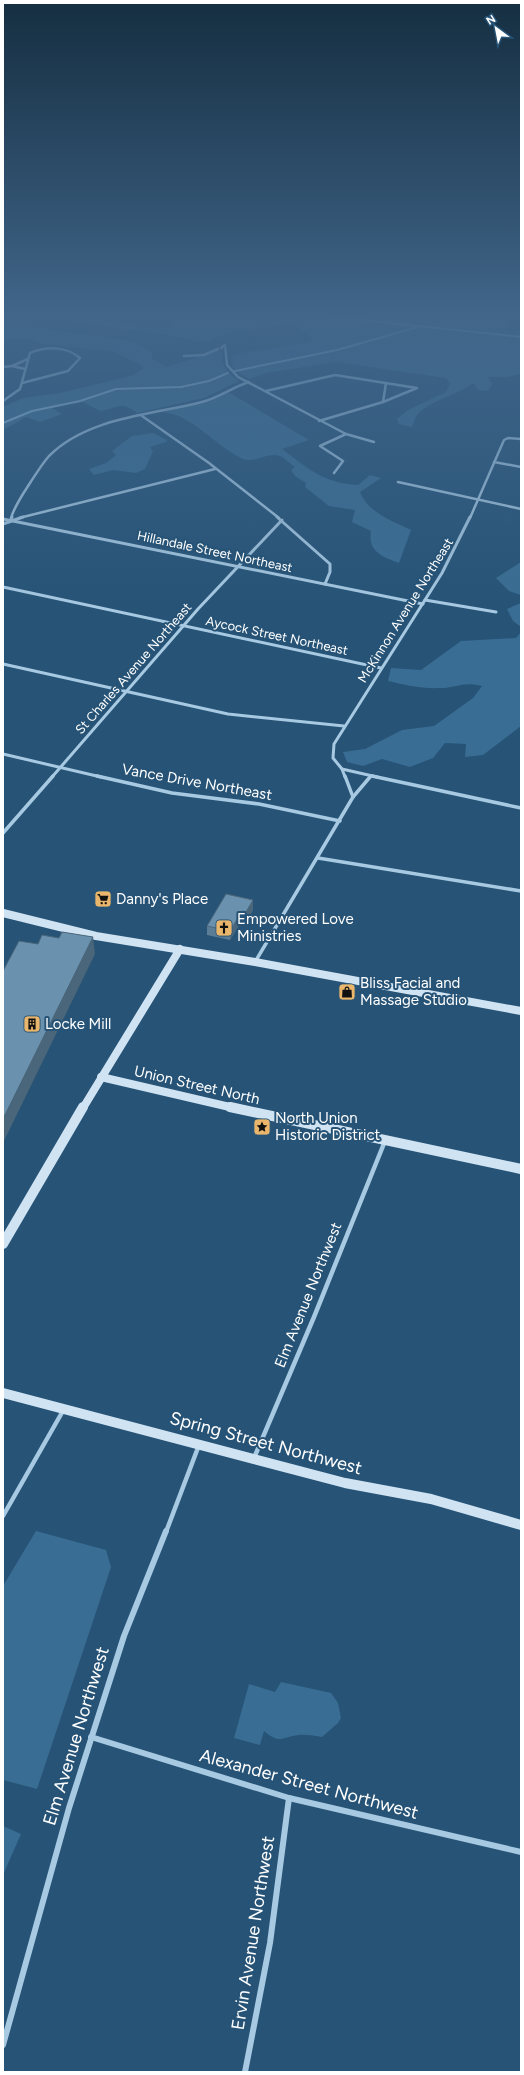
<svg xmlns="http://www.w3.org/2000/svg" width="524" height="2075" font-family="Figtree,sans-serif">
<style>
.green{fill:#3a6d93}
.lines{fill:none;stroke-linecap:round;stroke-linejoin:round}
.stream{stroke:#9bc6e2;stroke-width:2}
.street-far4{stroke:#a7c9e2;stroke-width:2.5}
.street-far3{stroke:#a7c9e2;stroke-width:3}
.street-far2{stroke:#a7c9e2;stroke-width:3.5}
.street-far1{stroke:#a7c9e2;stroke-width:4.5}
.street{stroke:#a7c9e2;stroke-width:6}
.secondary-far1{stroke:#cfe3f3;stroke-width:8}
.secondary{stroke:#cfe3f3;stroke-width:10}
.wall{fill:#5b7d96}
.shaded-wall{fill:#4a667a}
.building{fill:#6a91ae;stroke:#4a667a}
.labels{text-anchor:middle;stroke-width:4;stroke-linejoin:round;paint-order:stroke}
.far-street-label{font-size:13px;fill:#fff;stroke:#265376}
.street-label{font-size:15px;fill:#fff;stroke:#265376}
.poi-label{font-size:15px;fill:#fff;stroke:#265376;text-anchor:start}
.near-street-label{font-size:18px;fill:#fff;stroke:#265376}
</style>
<rect width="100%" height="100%" fill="#265376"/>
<g class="green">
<path d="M 3,315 L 10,315 L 10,319 L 23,325 L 136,342 L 152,352 L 152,358 L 166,367 L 218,351 L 223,352 C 219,366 229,374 239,381 L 204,398 L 137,413 C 120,400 119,408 100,411 L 83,402 L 52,408 L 62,414 L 40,422 L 26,417 L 3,430 L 3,407 L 23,398 L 60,393 L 131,376 L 143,369 L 143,366 L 112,351 L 42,344 L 31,339 L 9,339 L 3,341 Z"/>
<path d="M 39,315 L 59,315 L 148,328 L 168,327 L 182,316 L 180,315 L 512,316 L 505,329 L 521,331 L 521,374 L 507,377 L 488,377 L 492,384 L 488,391 L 478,390 L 473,383 C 458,395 428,401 417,415 C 414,419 414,423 412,427 L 399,424 L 397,419 L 408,410 L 446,392 L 450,384 L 446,378 L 336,362 L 266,373 L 249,379 L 233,369 L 231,358 L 235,354 L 315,341 L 293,323 L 222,334 L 220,337 L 213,338 L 214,341 L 193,341 L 190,339 Z"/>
<polygon points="77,315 132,315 129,319 114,320"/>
<path d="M 228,392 L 309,440 L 282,449 C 309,469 323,483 358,485 L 370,475 L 381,478 L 360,492 C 368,513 393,521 411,530 L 399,563 C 384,557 367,552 371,531 L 352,522 L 355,510 L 329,506 L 305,487 L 306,483 L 295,476 L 291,470 L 295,467 C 290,464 285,458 280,456 C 267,451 254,465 241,458 C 214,445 192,414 162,412 L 209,402 Z"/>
<polygon points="153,433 167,440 166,442 150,447 153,451 145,469 136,473 113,470 94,475 89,469 106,463 116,455 112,451 132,436"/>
<polygon points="521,562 521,595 509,591 496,578"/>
<polygon points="521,603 521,627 513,621 507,609"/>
<path d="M 521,632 L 521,726 L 483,755 L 465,757 L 466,744 L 445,743 L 433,758 L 410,767 L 382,759 L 363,766 L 347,762 L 343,752 L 365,749 L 402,730 L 434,726 L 473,698 L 482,686 C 463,681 457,688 440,688 C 422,689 405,685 388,681 L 391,668 L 421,670 L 461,641 L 516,638 Z"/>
<polygon points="36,1531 106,1550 111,1567 37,1789 3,1780 3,1586"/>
<path d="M 281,1682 L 331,1693 L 338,1703 L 341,1718 L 338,1723 L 322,1737 C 315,1736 306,1734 299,1735 C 281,1737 281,1745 264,1731 L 260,1745 L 234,1738 L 249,1684 L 275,1692 Z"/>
<polygon points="3,1826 21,1834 3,1875"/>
</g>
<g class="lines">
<g class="stream">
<polyline points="315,315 521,337"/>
<polyline points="235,371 337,350 418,327"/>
<polyline points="3,423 32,411 80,401 116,389 181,387 209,381 228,373"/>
</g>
<g class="street-far4">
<polyline points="13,315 19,321"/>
<polyline points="221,348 225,345 227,365 238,377 346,434 320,446 343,461 334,473"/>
<polyline points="184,356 204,355 218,349"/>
<polyline points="12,366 25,369"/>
<polyline points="3,367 12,366 28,359"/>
<polyline points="266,391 335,375 417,388 383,402 319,421"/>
<path d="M 3,401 L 20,389 L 30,353 C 46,346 66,346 80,358 L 68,371 L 22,383"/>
<polyline points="383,402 386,383"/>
<polyline points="142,416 209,463 279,518"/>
<polyline points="346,434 374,442"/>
<polyline points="494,462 521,467"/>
<polyline points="398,482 521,509"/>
<path d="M 11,518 C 15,505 23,494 30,483 C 36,474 42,464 49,456 C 88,417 152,415 202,402 C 218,398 233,387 249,382"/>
<polyline points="19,518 215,469"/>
<polyline points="470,518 504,440 508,438 521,439"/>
</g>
<g class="street-far3">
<polyline points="277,517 330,564 330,572 325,584"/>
<polyline points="3,519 423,604"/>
<polyline points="11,520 12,517"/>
<polyline points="3,524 23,517"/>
<polyline points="3,587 381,668"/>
<polyline points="425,600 496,612"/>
<polyline points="3,664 228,714 344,726"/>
<polyline points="3,754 101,777"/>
<polyline points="342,769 345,777"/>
<polyline points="52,777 198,609 282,520"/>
<polyline points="377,777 342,769 333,758 334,744 442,573 470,517"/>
</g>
<g class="street-far2">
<polyline points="97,776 172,793 259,804 340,821"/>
<polyline points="345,776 353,797"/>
<polyline points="372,776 521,808"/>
<polyline points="3,833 53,776"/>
<polyline points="318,858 521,891"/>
<polyline points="255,962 353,797 370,777"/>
</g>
<g class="street-far1">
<polyline points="254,1458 314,1317 385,1141"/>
<polyline points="3,1516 64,1409"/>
<polyline points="166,1532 199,1445"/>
</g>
<g class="street">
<polyline points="91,1737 289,1798 521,1852"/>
<polyline points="3,2045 69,1808 124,1636 166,1531"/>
<polyline points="245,2072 270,1943 289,1798"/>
</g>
<g class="secondary-far1">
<polyline points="3,913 96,936 255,962 521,1011"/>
<polyline points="101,1077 234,1108"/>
<polyline points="83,1108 180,949"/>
</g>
<g class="secondary">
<polyline points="230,1107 521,1169"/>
<polyline points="3,1244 83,1107"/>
<polyline points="3,1393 345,1483 431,1499 521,1525"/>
</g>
</g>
<polygon class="wall" points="253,900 253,910 246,921 242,920 230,940 207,935 207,926"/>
<g class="shaded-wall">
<polygon points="253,900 253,910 246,921 246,912"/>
<polygon points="242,911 242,920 230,940 230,931"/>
<polygon points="93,937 95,954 3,1143 3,1119"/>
</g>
<g class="building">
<polygon points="226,894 253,900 246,912 242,911 230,931 207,926"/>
<polygon points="62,932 93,937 3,1119 3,971 19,941 38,944 42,935 59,938"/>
</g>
<linearGradient id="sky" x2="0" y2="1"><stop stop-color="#152e41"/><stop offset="0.52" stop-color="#41668a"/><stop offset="1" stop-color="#41668a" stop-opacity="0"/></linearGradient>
<rect width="524" height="606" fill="url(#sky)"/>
<defs>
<g id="supermarket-square" transform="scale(0.9)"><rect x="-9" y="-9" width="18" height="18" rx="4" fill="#eab66c" stroke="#265376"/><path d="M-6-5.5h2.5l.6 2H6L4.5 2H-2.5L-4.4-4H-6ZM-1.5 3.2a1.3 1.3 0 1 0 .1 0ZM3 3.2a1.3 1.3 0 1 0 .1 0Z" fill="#111"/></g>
<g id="church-square" transform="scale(0.9)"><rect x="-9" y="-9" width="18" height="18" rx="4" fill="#eab66c" stroke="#265376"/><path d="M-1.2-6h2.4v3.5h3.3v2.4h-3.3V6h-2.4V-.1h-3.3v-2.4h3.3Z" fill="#111"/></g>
<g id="shop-square" transform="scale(0.9)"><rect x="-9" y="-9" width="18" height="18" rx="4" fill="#eab66c" stroke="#265376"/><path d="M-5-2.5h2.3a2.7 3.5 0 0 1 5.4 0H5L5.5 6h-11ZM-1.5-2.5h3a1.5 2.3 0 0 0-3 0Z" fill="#111"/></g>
<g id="building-square" transform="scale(0.9)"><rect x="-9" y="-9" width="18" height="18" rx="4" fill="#eab66c" stroke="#265376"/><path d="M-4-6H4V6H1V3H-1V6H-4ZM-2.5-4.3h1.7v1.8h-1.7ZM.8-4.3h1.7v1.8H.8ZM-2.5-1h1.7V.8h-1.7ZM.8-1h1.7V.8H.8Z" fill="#111"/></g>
<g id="sight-square" transform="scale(0.9)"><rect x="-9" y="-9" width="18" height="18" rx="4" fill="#eab66c" stroke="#265376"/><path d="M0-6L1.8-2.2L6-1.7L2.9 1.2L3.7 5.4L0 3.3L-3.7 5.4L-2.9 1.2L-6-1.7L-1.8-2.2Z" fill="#111"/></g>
</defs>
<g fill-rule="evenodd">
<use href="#supermarket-square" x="103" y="899"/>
<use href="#church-square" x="224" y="928"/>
<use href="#shop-square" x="347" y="992"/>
<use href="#building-square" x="32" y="1024"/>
<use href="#sight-square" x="262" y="1127"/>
</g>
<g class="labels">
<g class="far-street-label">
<text transform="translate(215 551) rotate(12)" y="5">Hillandale Street Northeast</text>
<text transform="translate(405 610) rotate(-58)" y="5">McKinnon Avenue Northeast</text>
<text transform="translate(277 635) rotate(12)" y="5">Aycock Street Northeast</text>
<text transform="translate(133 668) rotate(-49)" y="5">St Charles Avenue Northeast</text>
</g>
<g class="street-label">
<text transform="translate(197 782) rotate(10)" y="5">Vance Drive Northeast</text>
<text transform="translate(197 1085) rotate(13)" y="5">Union Street North</text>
<text transform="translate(308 1295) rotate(-68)" y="5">Elm Avenue Northwest</text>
</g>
<g class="poi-label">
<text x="116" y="904">Danny's Place</text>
<text x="237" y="924">Empowered Love<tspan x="237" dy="17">Ministries</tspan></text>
<text x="360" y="988">Bliss Facial and<tspan x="360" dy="17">Massage Studio</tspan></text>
<text x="45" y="1029">Locke Mill</text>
<text x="275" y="1123">North Union<tspan x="275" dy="17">Historic District</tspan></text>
</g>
<g class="near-street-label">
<text transform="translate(266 1443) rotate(15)" y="6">Spring Street Northwest</text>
<text transform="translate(76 1736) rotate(-73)" y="6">Elm Avenue Northwest</text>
<text transform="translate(309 1784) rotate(15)" y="6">Alexander Street Northwest</text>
<text transform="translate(253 1933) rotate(-81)" y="6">Ervin Avenue Northwest</text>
</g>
</g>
<rect width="524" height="2075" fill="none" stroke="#ffffff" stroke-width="8"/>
<g transform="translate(496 28) rotate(328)" stroke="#265376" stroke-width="3" paint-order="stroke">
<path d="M0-3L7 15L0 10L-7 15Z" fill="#ffffff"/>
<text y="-6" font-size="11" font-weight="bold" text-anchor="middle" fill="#ffffff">N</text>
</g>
</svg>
